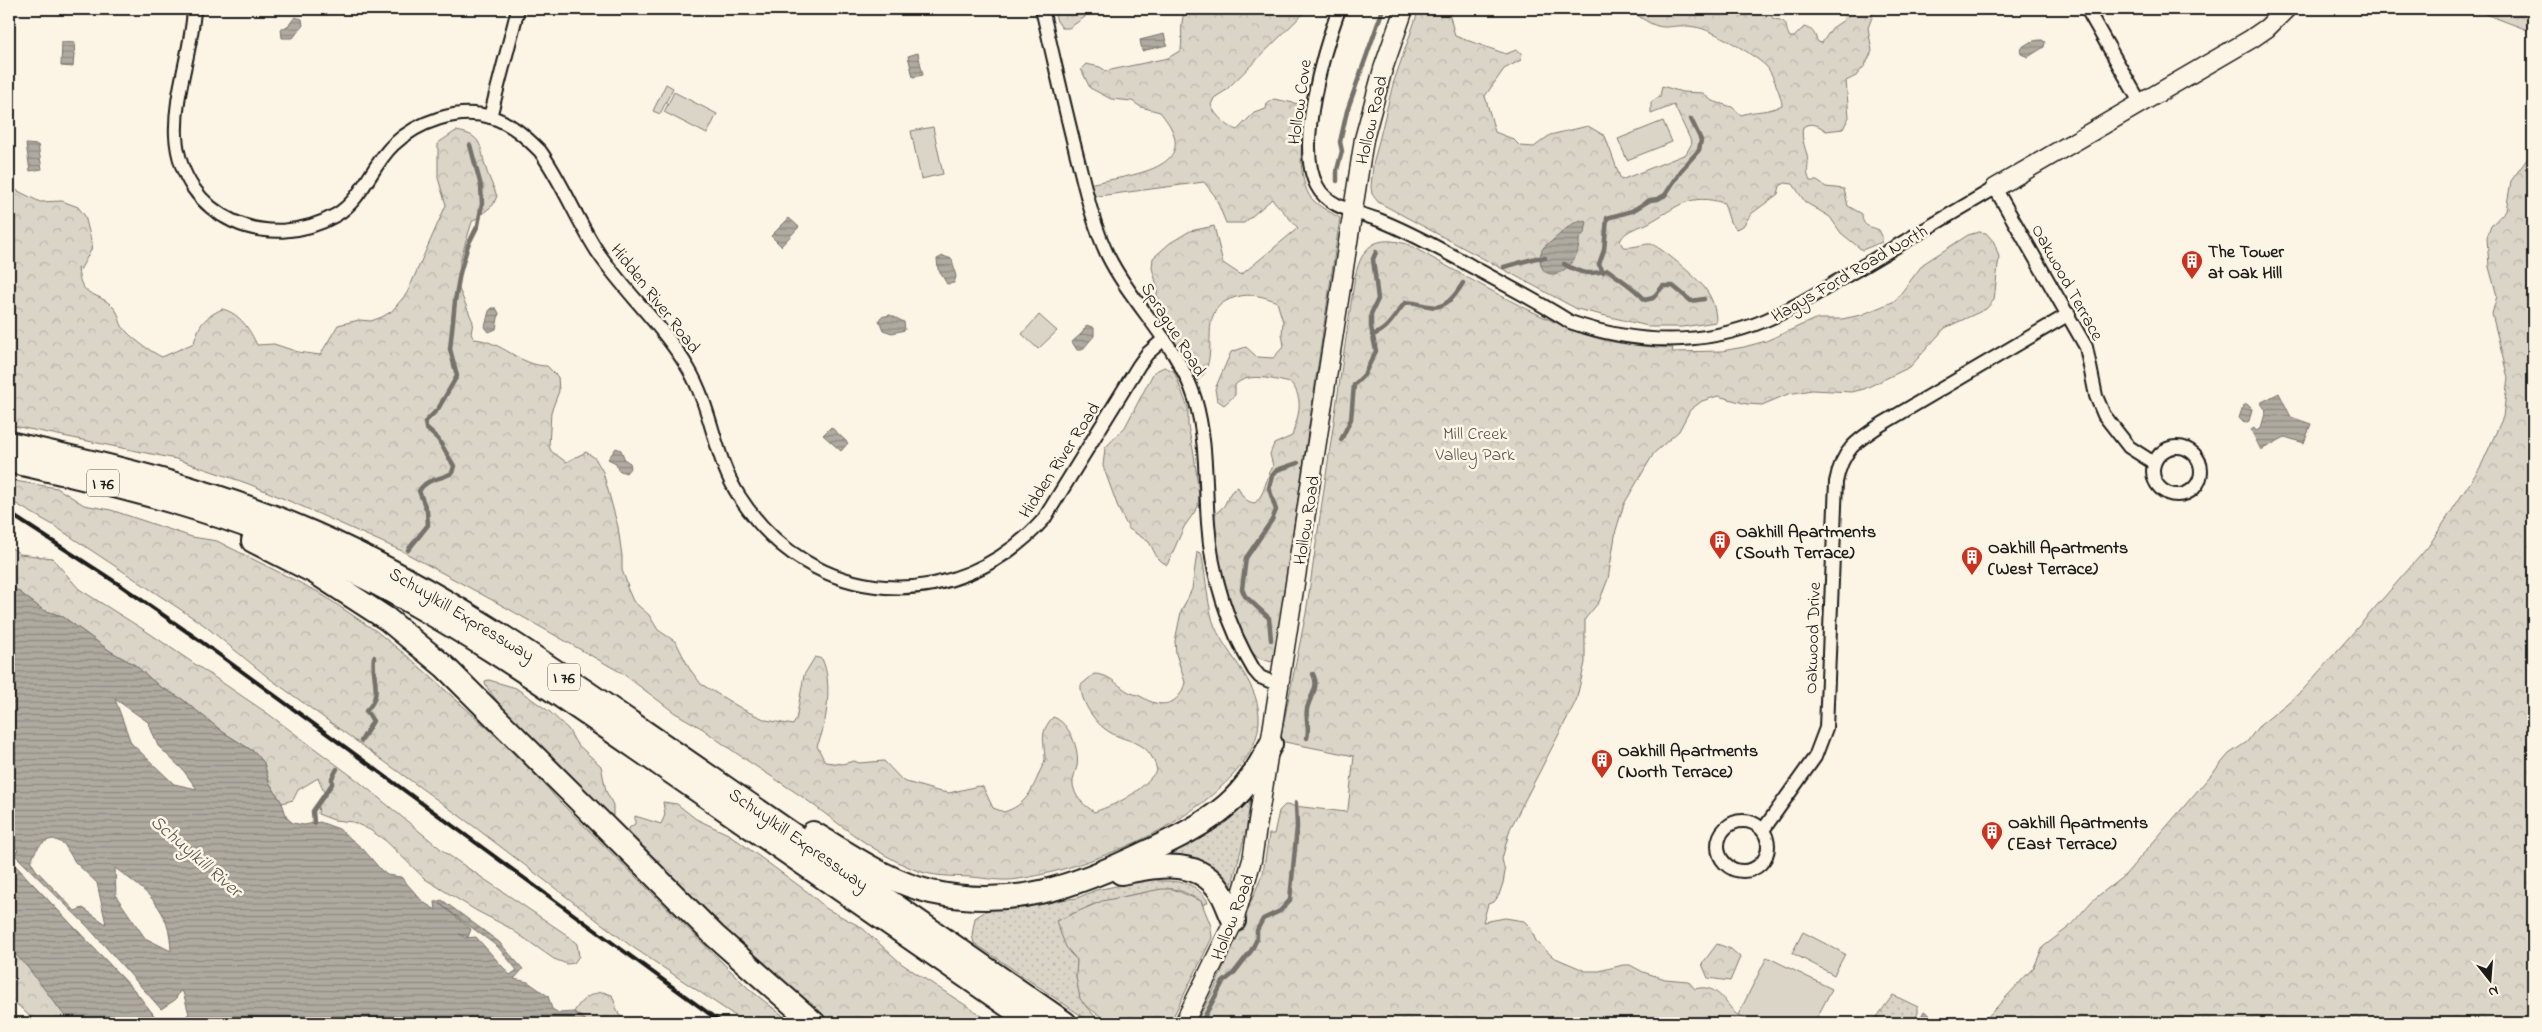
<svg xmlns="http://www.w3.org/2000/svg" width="2542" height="1032" font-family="'Indie Flower',sans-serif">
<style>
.grass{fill:url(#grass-dots);stroke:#7c7872}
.forest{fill:url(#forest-crowns);stroke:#7c7872}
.pitch{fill:#dbd5c8;stroke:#7c7872}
.water{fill:url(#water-rules);stroke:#75726c;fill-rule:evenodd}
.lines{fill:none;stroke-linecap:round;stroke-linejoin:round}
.stream{stroke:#75726c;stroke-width:4.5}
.street-casing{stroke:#1c1c1c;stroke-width:16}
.secondary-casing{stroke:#1c1c1c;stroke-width:21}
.highway-casing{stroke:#1c1c1c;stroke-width:26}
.street{stroke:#fcf5e5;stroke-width:12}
.secondary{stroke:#fcf5e5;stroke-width:18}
.highway{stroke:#fcf5e5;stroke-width:22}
.rail{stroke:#1c1c1c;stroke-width:4}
.labels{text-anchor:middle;stroke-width:5;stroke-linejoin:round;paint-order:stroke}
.shield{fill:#fcf5e5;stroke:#5f5d58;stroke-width:1}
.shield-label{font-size:16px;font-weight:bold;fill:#1c1c1c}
.street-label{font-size:18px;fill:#1c1c1c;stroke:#fcf5e5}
.poi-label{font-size:18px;font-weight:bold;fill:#1c1c1c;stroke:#fcf5e5;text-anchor:start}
.park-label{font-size:18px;fill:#555450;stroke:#fcf5e5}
.water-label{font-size:19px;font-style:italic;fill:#575551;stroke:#fcf5e5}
</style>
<defs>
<pattern id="grass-dots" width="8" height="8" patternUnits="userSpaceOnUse" patternTransform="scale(1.25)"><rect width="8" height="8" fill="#dbd5c8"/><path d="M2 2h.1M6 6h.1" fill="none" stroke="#bbb6ab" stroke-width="1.8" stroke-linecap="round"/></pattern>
<pattern id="forest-crowns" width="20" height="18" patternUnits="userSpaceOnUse" patternTransform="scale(1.25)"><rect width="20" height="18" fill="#dbd5c8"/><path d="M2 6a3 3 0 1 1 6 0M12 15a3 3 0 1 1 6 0" fill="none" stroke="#bbb6ab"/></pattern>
<pattern id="water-rules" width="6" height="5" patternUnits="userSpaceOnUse" patternTransform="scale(1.25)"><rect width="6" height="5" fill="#b0aba1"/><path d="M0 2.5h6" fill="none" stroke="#8e8a82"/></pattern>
</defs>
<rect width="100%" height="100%" fill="#fcf5e5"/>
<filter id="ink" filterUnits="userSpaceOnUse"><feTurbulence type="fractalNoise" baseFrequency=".02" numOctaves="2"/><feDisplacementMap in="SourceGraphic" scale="10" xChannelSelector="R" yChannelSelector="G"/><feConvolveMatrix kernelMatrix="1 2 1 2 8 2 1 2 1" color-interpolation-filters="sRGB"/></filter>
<g filter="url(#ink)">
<g class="grass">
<path d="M 1251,796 L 1246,831 L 1231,888 C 1211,862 1189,854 1158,857 Z"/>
<path d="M 1157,878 L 1158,881 C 1181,881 1196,882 1208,902 L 1203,905 L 1201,901 C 1193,897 1183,890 1173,889 C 1163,888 1092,902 1086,908 C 1079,916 1073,942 1069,952 L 1077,960 L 1076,977 L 1083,1003 L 1101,1023 L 1092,1023 L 974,943 L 972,935 L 975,918 L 989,909 L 1077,898 L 1096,890 Z"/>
<polygon points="1893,995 1918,1007 1918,1013 1913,1023 1874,1021"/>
</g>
<g class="forest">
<polygon points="1053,9 1086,9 1085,17 1069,28 1062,28 1057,21"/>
<path d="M 1186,9 L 1308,9 L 1225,91 L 1214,98 L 1211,105 C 1214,114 1227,127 1237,130 L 1254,113 L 1266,109 L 1267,103 L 1274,99 L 1304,105 L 1307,110 C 1302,135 1296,171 1309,195 C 1315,205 1330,212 1340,218 L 1274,659 L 1271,662 C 1266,660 1260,659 1256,656 C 1228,633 1219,552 1212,517 L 1224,506 L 1231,492 L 1238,487 C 1242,496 1245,502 1255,503 C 1266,493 1265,479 1273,466 L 1270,454 L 1274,444 L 1292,436 C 1298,416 1305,400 1291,383 C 1274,380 1249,371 1235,385 L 1235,395 L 1224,405 L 1217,400 L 1215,389 L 1231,352 L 1246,347 L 1257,357 L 1273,358 L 1284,346 L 1282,334 L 1283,322 L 1277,302 C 1264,296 1250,293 1236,297 C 1196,308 1218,345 1205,372 C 1203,376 1198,380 1195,383 L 1154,308 L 1158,289 L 1152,268 L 1153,258 L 1170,243 L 1190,231 L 1214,226 L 1223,263 L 1241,275 L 1298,228 L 1272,199 L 1244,223 L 1226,223 L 1215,196 L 1204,182 L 1091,197 L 1089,184 C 1128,175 1209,170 1160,112 L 1141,107 L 1132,101 L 1111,99 L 1090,88 L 1081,69 L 1086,64 L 1100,67 L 1106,71 L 1168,58 L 1181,50 C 1183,36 1179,22 1186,9 Z"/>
<path d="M 1419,9 L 1448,9 L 1455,36 L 1506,54 L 1516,50 L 1522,53 L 1521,60 L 1504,69 L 1485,96 L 1495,132 L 1513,139 L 1520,146 L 1534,147 L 1550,135 L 1588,126 L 1605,136 L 1621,180 L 1686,154 L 1692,143 L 1674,105 L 1651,114 L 1651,102 L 1660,96 L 1662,86 L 1682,92 L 1703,93 L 1712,101 L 1732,107 L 1741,115 C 1755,110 1768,113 1782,105 C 1782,98 1771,70 1766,66 C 1753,54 1712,29 1695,27 C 1666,22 1667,36 1637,15 L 1637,9 L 1765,9 L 1774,19 C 1791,21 1783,26 1790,37 L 1794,37 L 1804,27 C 1815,29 1814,35 1818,42 L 1822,43 L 1832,28 L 1844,20 L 1842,9 L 1875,9 L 1868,28 L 1872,51 L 1866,64 L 1856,76 L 1846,81 L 1849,117 L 1843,129 L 1826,131 C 1820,126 1811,121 1803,127 C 1800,140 1807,149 1808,162 C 1808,170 1806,173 1810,181 L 1817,181 L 1826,187 L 1844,189 L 1848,206 L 1862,214 C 1863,228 1868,225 1879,230 L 1882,236 L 1882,242 L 1862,250 L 1841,233 L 1830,217 L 1805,202 L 1793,184 L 1785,183 L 1780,186 L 1778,194 L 1751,214 L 1743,226 L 1736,229 L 1730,222 L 1724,203 C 1690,193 1680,205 1652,221 C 1641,228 1626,228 1620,241 L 1623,247 C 1637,248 1640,244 1650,244 C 1658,244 1698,279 1704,287 C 1712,297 1716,309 1716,322 L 1682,327 L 1652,327 L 1577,309 L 1378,202 L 1372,194 L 1371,187 L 1373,165 L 1393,84 Z"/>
<polygon points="2472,9 2533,9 2533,32"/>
<path d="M 456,131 C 482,135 480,145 485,166 C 488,176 493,186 497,196 L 493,205 L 472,222 L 460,261 L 459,289 L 473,322 L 471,334 L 474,339 C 502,341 520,366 547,366 L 558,377 L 559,391 L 551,412 L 549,446 L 551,451 L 566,462 L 586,452 L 595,458 L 603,472 L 618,527 L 622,556 L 622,570 L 628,586 L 626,585 L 633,601 L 649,615 L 658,630 L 676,642 L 689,668 L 701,684 L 744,710 L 766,720 L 793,725 L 796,720 L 804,675 L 815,657 L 822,659 C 833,681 827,725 817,746 L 825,762 L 842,764 L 854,761 L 859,763 L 884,761 L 903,781 L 937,791 L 949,793 L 978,786 L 983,787 L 993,808 L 1004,812 C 1026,805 1032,791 1040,771 C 1042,767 1044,764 1045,760 C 1045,741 1038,734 1053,717 C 1069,722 1080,749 1077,766 C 1075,774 1071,781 1074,789 C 1077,800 1085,805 1094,812 C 1120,803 1140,793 1157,770 C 1148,736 1126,745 1105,729 C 1093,720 1080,700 1081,685 L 1094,674 C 1109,674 1116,684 1127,691 C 1131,694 1137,694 1142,697 C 1160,709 1180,706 1185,682 L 1176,654 L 1175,641 L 1181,612 L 1192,589 L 1197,552 L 1201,553 L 1202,557 C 1206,576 1208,611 1215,627 C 1228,657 1261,684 1259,722 C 1257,763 1211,798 1179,819 C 1140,845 1064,873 1018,879 C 1001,882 987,878 971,877 C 952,876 932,877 913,869 C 874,853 838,823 804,798 C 770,775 735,754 703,729 L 675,713 L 622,673 L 505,607 L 402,551 L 301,506 L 249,484 L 176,459 L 9,425 L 9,183 L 14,189 L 40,202 L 62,201 L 78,207 L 85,216 L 92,244 L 91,250 L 80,270 L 78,268 C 80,300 98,290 114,308 C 119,313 119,320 122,326 C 128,336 151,352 162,357 L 194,343 C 199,324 204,318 222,309 C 240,313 250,330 257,345 L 274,344 L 298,352 L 320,355 L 338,325 L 359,320 L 371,321 L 382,317 L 392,311 L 407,293 L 446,205 L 438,178 L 438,143 Z"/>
<polygon points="2533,151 2533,1023 1982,1023 2034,967 2043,947 2069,927 2093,900 2125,875 2229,754 2247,742 2258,727 2302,691 2428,547 2481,466 2503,417 2508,378 2492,314 2497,296 2489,267 2487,237 2491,226 2506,210 2511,181"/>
<path d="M 1979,232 L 1986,233 L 1994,242 L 1999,257 L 1994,300 L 1986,309 L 1945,328 L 1910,367 L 1864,389 L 1852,392 L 1812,390 L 1788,394 L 1762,405 L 1747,404 L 1718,396 L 1702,401 L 1690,410 L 1679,431 L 1654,453 L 1624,504 L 1616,530 L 1608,579 L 1599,602 L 1585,619 L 1585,663 L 1576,701 L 1510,829 L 1502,859 L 1505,872 L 1503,883 L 1499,895 L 1494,902 L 1488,904 L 1483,922 L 1505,918 L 1524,921 L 1530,927 L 1536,941 L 1553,957 L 1586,971 L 1599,971 L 1623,965 L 1630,965 L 1643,972 L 1665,979 L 1688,981 L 1695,989 C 1716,983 1724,1001 1736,1014 C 1740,1018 1748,1021 1754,1023 L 1196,1023 L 1215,987 L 1263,873 L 1269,834 L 1274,834 L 1279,811 L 1285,805 L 1346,812 L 1348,809 L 1354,756 L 1280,741 L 1306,613 L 1355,276 C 1363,245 1375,235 1407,244 C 1466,276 1524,312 1587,335 C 1611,344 1647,347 1673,348 L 1672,352 L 1722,351 L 1744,347 L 1766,341 L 1815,319 L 1842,319 L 1861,315 L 1895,301 L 1923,264 L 1968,235 Z"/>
<polygon points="1164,367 1174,371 1188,408 1188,426 1194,454 1199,495 1198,507 1184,527 1167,565 1158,559 1149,542 1129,529 1119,510 1103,466 1105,448 1125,427 1154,372"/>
<polygon points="9,480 57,488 84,505 111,510 192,537 217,541 318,592 376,631 412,660 524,761 558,800 749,989 792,1023 746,1023 631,946 472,825 269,678 204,625 53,525 11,501"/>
<polygon points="9,546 20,554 52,558 79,589 149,633 267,713 357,780 447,854 567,935 577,944 579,956 574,963 567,964 554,959 508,927 477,911 425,879 386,841 370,830 353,822 334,820 318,814 319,804 324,792 318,778 298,790 293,800 282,803 269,782 264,763 256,753 223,732 182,699 159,686 135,665 110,651 62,616 43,610 9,584"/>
<path d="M 489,680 L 516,688 L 550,712 L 568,729 L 576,743 L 601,766 L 606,791 L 613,805 L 613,816 L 609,817 C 592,799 484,697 485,681 Z"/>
<path d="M 663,802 L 677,804 L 696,819 L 730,835 L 809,893 L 827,909 L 861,927 L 902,964 L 993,1023 L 832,1023 C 793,1001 762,967 730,937 C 696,903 658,871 629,833 L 629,828 L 635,824 L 635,816 L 661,824 L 665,815 Z"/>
<polygon points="9,859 135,991 160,1023 37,1023 9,997"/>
<polygon points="1161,889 1173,889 1201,901 1211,926 1212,938 1170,1023 1111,1023 1087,1007 1080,999 1076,977 1077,960 1066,947 1056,921 1102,901"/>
<polygon points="1717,944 1731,949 1740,957 1730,981 1708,978 1702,964"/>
<path d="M 603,992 L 612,995 L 619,1015 L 630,1023 L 589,1023 L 574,1012 C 581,1000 588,994 603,992 Z"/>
</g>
<g class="pitch">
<polygon points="666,84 673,88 660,114 653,111"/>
<polygon points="674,92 717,114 707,134 664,112"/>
<polygon points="1663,121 1672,142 1627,160 1618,139"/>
<polygon points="933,127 943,174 921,179 911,131"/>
<polygon points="1039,315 1057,331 1038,349 1022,334"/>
<polygon points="1803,932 1845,954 1834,975 1792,953"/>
<polygon points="1767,957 1832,989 1814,1023 1756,1023 1738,1015"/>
</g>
<g class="water">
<polygon points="295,17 302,19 303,25 293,38 282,38 281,29 288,26"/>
<polygon points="1164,34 1167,45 1142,51 1140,40"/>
<path d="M 2042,40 L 2045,42 L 2044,47 L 2028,57 L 2021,54 L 2020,49 C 2027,43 2033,40 2042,40 Z"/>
<polygon points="62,42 75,43 73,67 61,66"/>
<polygon points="918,53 923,75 913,77 908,56"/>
<polygon points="26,144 38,145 42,169 30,171"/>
<polygon points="789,218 799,227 781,246 771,236"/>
<path d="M 1581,220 L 1587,222 L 1585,232 L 1579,239 C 1581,270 1540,290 1540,257 C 1541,254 1541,250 1544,247 C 1546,244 1551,243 1553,240 C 1563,232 1568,225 1581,220 Z"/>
<polygon points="943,256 952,259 956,277 954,283 947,284 938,269 937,259"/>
<polygon points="492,308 496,308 499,313 496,329 489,332 485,327 489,311"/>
<polygon points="890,315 904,322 905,330 892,333 883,330 879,320 881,317"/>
<polygon points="1087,325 1094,328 1094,336 1082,350 1077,350 1072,342 1081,334"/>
<polygon points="2279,393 2291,417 2311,424 2304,443 2285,437 2261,450 2251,430 2254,428 2256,431 2261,428 2266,410 2260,403"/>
<polygon points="2247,404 2252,409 2249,421 2244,423 2239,418 2243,406"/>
<polygon points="831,427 848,443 841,451 823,435"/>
<polygon points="616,448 621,450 625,460 630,463 631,467 626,473 618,470 616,463 608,459"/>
<path d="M 9,584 L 43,610 L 62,616 L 110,651 L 135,665 L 159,686 L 182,699 L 223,732 L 256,753 L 264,763 L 269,782 L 282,803 L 287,818 L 293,823 L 304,825 L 320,822 L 339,829 L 363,849 L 381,870 L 387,875 L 401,877 L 423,902 L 436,910 L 435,902 L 442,900 L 499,942 L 523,969 L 514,979 L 528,982 L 548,996 L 552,1009 L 559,1013 L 574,1012 L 589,1023 L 174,1023 L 189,1014 L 183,992 L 180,991 L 175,1000 L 161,1009 L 87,926 L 14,854 L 18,850 L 9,841 ZM 115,699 L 148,722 L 158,746 L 183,770 L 197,789 L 174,784 L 131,743 ZM 54,839 L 64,844 L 75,862 L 97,883 L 106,924 L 83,908 L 75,911 L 36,870 L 31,862 C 35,850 41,840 54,839 ZM 115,868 C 148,892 170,908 171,951 L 145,938 L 116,896 ZM 440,904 L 498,947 L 517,970 L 510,975 L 476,937 L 465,938 L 459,934 L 468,937 L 471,929 Z"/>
<polygon points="9,859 135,991 160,1023 70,1023 29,969 9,947"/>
<polygon points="1924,1011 1941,1023 1918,1023"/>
</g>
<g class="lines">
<g class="stream">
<polyline points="1337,181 1337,170 1342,151 1340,142 1347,111 1383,9"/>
<path d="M 1564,264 C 1579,273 1591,276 1608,270 C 1621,280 1635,288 1645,300 L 1653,298 L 1663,286 L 1673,286 L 1691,301 L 1704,299"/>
<polyline points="1504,267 1536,258 1545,258"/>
<polyline points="1603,272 1599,264 1604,250 1607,218 1632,211 1650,200 1658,199 1665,195 1683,168 1699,150 1701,140 1691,119"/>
<path d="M 1372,335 C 1389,330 1394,315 1405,303 C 1415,301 1419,305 1429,306 C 1445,310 1455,296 1463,283"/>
<polyline points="1341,440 1351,419 1354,385 1364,375 1376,351 1371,327 1371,314 1378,299 1373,259 1376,252"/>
<path d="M 408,550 L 428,525 L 427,511 L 419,491 C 427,478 439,480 452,473 L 454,466 L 438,439 L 426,428 L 425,422 L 438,409 L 457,376 L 450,349 L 455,301 L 460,273 L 468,245 L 478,225 L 482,204 L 481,186 L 470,145"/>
<polyline points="1271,640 1269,618 1245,596 1242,589 1246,558 1272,520 1276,510 1269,488 1272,476 1277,470 1298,463"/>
<path d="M 1307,738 C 1310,727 1305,719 1307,709 C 1310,695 1320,688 1313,674"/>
<path d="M 361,741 L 373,721 L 366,711 C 384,694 371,678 374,657"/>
<polyline points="314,823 313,811 332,784 332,778 337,769"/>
<polyline points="1201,1023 1223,982 1233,974 1251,951 1257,939 1257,930 1263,919 1280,911 1290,900 1297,827 1296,803"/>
</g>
<g class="street-casing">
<g id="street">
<path d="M 194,9 C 192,51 174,93 176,136 C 181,218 268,254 336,215 C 363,199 371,166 393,145 C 417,122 458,107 491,117 C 511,123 526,137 540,151 C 563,183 577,221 599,254 C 627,294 663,326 688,368 C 712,408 714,457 739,496 C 811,609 955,618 1044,519 L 1139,365 L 1147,354 L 1164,339"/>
<path d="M 1042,9 C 1054,59 1065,110 1078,160 C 1086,192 1093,224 1107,254 C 1132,305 1178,344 1195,399 C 1207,440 1205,481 1208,523 C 1211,574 1228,627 1254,670 L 1260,677 L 1281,686"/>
<path d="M 1339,9 C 1324,50 1295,146 1317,186 C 1328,208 1358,212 1379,220 C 1408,231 1436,247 1464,262 C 1499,282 1536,300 1570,322 C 1634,344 1702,347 1766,320 C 1798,307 1828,286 1858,269 C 1904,242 1950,215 1995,188 L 2086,347 L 2096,396 L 2104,415 L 2129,447 L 2154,463"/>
<polyline points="2087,9 2141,104"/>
<polyline points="490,117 518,9"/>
<circle cx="2177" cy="471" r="24"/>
<circle cx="1743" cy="846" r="25"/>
<path d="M 1763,830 L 1815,757 L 1826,728 L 1836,482 C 1842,450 1856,441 1882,424 L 2069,314"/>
</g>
</g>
<g class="secondary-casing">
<g id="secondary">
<polyline points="1995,188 2251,39 2267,28 2286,9"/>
<polyline points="1184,1023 1234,921 1252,860 1364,139 1383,69 1404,9"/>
</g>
</g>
<g class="highway-casing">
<g id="highway">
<path d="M 9,443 C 113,466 215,490 313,533 C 444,590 560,674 678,755 C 807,844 936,933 1065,1023"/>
<path d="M 9,461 C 121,486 232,513 336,563 C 451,618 554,691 658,763 C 783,850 908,937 1033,1023"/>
<polyline points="253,541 316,573 387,619 445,667 715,936 814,1023"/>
<path d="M 813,833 C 851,855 888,882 931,892 C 1012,910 1077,886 1149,851 C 1176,838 1204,825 1227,805 C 1247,788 1259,766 1271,744"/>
<path d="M 1121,873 C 1157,866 1201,856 1223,896 C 1227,904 1230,913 1234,921"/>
</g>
</g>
<use href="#street" class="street"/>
<use href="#secondary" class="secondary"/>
<use href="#highway" class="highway"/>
<g class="rail">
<polyline points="9,513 120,585 199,640 722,1023"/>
<polyline points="9,1017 15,1023"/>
</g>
</g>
</g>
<defs>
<g id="building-pin" transform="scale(1.125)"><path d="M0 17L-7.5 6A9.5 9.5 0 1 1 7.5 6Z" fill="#c8321e" stroke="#fcf5e5"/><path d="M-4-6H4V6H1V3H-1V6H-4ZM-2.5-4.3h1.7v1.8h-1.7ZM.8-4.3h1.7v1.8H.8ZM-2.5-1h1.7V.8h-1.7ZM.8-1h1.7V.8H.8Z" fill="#fff"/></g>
</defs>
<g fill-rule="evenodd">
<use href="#building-pin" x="2192" y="261"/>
<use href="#building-pin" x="1720" y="541"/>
<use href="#building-pin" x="1972" y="557"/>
<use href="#building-pin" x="1602" y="760"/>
<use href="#building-pin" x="1992" y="832"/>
</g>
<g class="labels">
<g class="shield">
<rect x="87" y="469.5" width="32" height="27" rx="4"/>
<rect x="548" y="663.5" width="32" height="27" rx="4"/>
</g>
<g class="shield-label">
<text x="103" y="489">I 76</text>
<text x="564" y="683">I 76</text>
</g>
<g class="street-label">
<text transform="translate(1299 102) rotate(-82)" y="6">Hollow Cove</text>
<text transform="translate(1371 120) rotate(-77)" y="6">Hollow Road</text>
<text transform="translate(1849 273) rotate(-30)" y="6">Hagys Ford Road North</text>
<text transform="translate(2068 282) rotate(61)" y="6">Oakwood Terrace</text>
<text transform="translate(656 298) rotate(52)" y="6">Hidden River Road</text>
<text transform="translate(1174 329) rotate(58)" y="6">Sprague Road</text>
<text transform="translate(1059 460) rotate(-57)" y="6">Hidden River Road</text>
<text transform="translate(1306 520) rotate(-81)" y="6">Hollow Road</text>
<text transform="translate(462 614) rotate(31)" y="6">Schuylkill Expressway</text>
<text transform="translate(1812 638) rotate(-88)" y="6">Oakwood Drive</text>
<text transform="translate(799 839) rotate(35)" y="6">Schuylkill Expressway</text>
<text transform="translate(1232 917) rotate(-69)" y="6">Hollow Road</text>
</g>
<g class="poi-label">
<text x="2208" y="257">The Tower<tspan x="2208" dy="21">at Oak Hill</tspan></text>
<text x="1736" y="537">Oakhill Apartments<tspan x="1736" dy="21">(South Terrace)</tspan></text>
<text x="1988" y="553">Oakhill Apartments<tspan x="1988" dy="21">(West Terrace)</tspan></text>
<text x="1618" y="756">Oakhill Apartments<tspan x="1618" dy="21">(North Terrace)</tspan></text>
<text x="2008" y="828">Oakhill Apartments<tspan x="2008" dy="21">(East Terrace)</tspan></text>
</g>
<g class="park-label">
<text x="1475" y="439">Mill Creek<tspan x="1475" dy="21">Valley Park</tspan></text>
</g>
<g class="water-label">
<text transform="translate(197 855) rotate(41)" y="7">Schuylkill River</text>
</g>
</g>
<rect width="2542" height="1032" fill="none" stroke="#fcf5e5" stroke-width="30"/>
<rect x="15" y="15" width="2512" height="1002" fill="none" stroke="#1c1c1c" stroke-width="2" filter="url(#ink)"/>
<g transform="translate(2490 980) rotate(163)" stroke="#fcf5e5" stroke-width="4" paint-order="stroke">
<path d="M0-4L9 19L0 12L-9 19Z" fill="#1c1c1c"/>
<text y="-8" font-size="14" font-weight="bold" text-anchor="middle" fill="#1c1c1c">N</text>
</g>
</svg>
